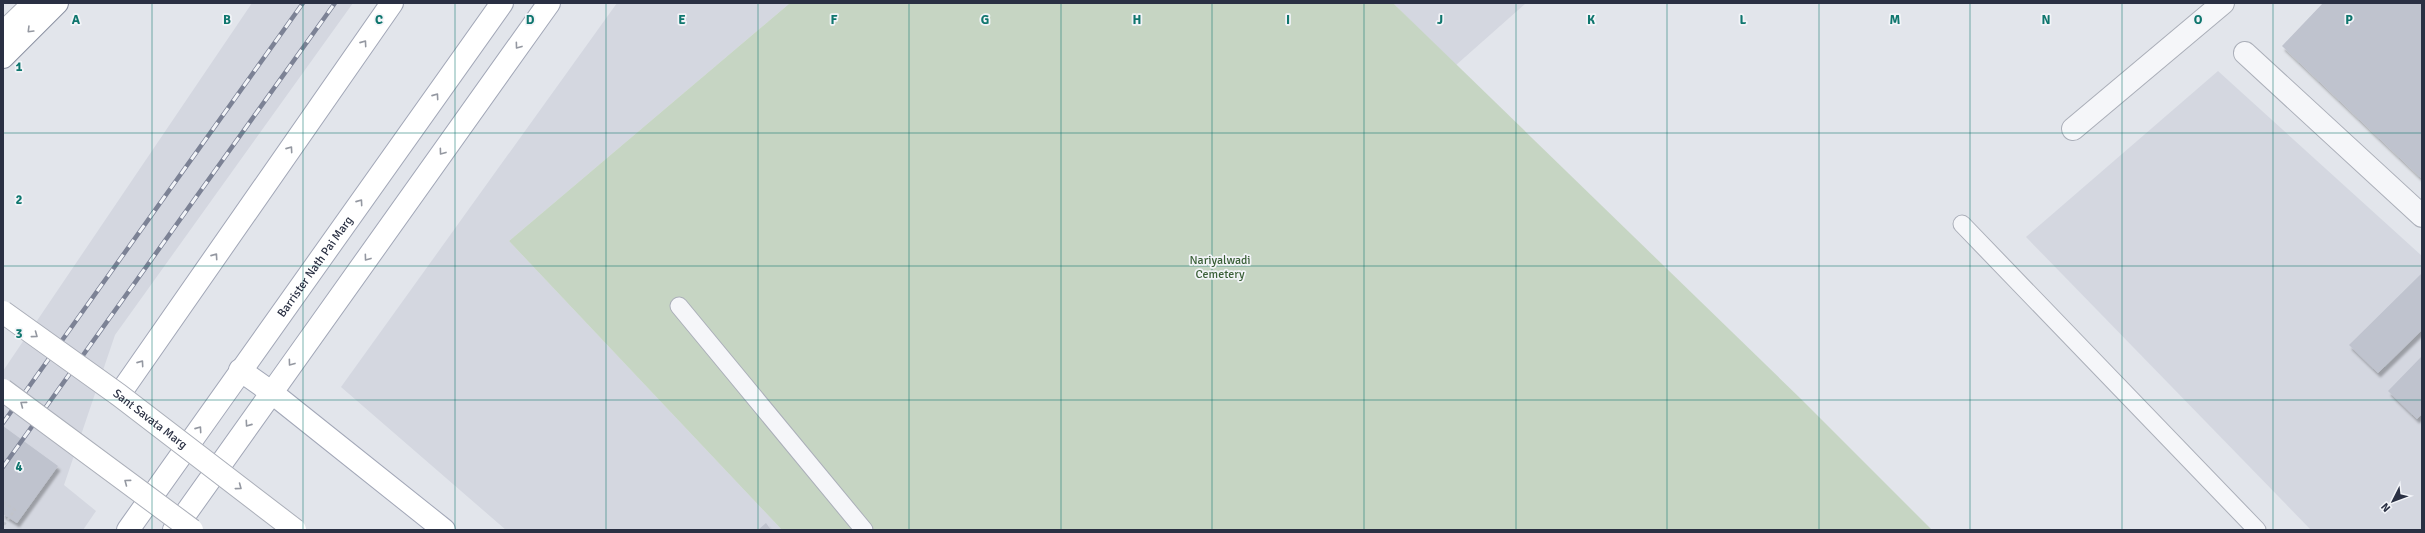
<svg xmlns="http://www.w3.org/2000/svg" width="2425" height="533" font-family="Signika,sans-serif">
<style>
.built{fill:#d4d7e0}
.green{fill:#c6d5c3}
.building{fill:#bfc3ce;filter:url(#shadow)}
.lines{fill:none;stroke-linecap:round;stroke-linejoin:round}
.lane-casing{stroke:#abafb9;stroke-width:19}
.street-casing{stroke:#abafb9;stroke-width:24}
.secondary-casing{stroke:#abafb9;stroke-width:24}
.primary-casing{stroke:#a2a7b7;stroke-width:24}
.highway-casing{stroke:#8a90a2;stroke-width:24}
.path{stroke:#c0c3ca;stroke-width:2.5;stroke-dasharray:3 3;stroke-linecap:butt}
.lane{stroke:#f5f6f9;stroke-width:17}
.street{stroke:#f5f6f9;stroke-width:22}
.secondary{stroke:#fff;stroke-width:22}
.primary{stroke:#fff;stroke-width:22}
.highway{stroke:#fff;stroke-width:22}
.rail-casing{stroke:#7c8295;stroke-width:4.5}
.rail{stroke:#f2f4f8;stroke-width:3;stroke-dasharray:9;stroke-linecap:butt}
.secondary-bridge-casing{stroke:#abafb9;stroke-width:24;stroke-linecap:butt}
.secondary-bridge{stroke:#fff;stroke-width:22}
.oneway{stroke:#9498a1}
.grid{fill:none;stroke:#0f766e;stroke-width:1;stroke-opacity:0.55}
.labels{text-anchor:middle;stroke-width:3.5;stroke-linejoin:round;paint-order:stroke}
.park-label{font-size:12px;fill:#3a5f37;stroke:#f2f4f8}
.street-label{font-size:12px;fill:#2a3043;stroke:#f2f4f8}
.grid-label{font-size:13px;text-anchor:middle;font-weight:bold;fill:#0f766e;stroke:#f2f4f8;stroke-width:3.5;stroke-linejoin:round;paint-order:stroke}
</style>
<defs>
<filter id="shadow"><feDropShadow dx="2.5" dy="4.5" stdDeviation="1" flood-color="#0004"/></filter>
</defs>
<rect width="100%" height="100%" fill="#e2e5eb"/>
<g class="built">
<polygon points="252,3 353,3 115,335 64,485 96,511 83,530 3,530 3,371"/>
<polygon points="617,3 790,3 509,241 782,530 506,530 341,387"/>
<polygon points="1393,3 1526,3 1456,65"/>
<polygon points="2218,71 2422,256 2422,530 2311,530 2026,237"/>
</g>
<polygon class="green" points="790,3 1393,3 1801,399 1932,530 782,530 509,241"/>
<g class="building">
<polygon points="2323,3 2422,3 2422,179 2282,46"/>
<polygon points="2422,273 2422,330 2378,373 2349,345"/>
<polygon points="2422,356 2422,414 2417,419 2388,391"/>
<polygon points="3,426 58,466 17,523 3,514"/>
<polygon points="766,523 771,530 758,530"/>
</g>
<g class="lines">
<g class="lane-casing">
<g id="lane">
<polyline points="1962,224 2257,530"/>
<polyline points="679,306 864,530"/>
</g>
</g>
<g class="street-casing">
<g id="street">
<polyline points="2245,53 2422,216"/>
<polyline points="2073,129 2223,3"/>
</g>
</g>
<g class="secondary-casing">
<polyline id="secondary" points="3,33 34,3"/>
</g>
<g class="primary-casing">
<g id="primary">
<polyline points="240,370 271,392 444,530"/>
<polyline points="119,395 392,3"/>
<path id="s1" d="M 128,530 L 502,3"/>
<polyline points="174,530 549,3"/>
</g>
</g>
<g class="highway-casing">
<polyline id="highway" points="3,57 57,3"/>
</g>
<polyline class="path" points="3,502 15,510 3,526"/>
<use href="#lane" class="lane"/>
<use href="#street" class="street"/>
<use href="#secondary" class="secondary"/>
<use href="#primary" class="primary"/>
<use href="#highway" class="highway"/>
<g class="rail-casing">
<g id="rail">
<polyline points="3,423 303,3"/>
<polyline points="3,467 335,3"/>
</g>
</g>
<use href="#rail" class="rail"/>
<g class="secondary-bridge-casing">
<g id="secondary-bridge">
<path id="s2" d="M 3,312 L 119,395 L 295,530"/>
<polyline points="3,390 192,530"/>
</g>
</g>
<use href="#secondary-bridge" class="secondary-bridge"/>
</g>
<defs><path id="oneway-chevron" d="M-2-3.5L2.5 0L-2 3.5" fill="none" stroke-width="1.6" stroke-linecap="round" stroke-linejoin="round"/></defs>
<g class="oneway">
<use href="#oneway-chevron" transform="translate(30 30) rotate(135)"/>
<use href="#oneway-chevron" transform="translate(364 43) rotate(-55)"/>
<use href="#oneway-chevron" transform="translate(518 46) rotate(126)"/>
<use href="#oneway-chevron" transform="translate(436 96) rotate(-55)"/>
<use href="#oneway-chevron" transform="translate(290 149) rotate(-55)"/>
<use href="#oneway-chevron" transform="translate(442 152) rotate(126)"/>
<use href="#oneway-chevron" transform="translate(360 202) rotate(-55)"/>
<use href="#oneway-chevron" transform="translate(215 256) rotate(-55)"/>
<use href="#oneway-chevron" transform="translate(367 258) rotate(126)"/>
<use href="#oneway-chevron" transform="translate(35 335) rotate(36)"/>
<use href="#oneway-chevron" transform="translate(141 363) rotate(-55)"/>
<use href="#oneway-chevron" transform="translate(291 363) rotate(126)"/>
<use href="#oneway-chevron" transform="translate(23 404) rotate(-143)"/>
<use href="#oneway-chevron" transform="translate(248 424) rotate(125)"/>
<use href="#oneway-chevron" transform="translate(199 429) rotate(-55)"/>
<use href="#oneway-chevron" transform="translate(127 482) rotate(-143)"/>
<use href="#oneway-chevron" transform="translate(239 487) rotate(37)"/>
</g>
<path class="grid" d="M 152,3 L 152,530M 303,3 L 303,530M 455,3 L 455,530M 606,3 L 606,530M 758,3 L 758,530M 909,3 L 909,530M 1061,3 L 1061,530M 1212,3 L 1212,530M 1364,3 L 1364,530M 1516,3 L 1516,530M 1667,3 L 1667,530M 1819,3 L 1819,530M 1970,3 L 1970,530M 2122,3 L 2122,530M 2273,3 L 2273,530M 3,133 L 2422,133M 3,266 L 2422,266M 3,400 L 2422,400"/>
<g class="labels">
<g class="park-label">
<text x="1220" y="264">Nariyalwadi<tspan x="1220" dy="14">Cemetery</tspan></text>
</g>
<g class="street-label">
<text dy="4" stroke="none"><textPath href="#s1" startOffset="323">Barrister Nath Pai Marg</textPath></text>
<text dy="4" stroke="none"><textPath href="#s2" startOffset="182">Sant Savata Marg</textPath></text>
</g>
</g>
<g class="grid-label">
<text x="76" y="24">A</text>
<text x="227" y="24">B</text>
<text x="379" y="24">C</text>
<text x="530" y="24">D</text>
<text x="682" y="24">E</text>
<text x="834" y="24">F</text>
<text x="985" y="24">G</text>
<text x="1137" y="24">H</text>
<text x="1288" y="24">I</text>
<text x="1440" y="24">J</text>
<text x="1591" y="24">K</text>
<text x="1743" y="24">L</text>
<text x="1895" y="24">M</text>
<text x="2046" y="24">N</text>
<text x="2198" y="24">O</text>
<text x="2349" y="24">P</text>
<text x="19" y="71">1</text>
<text x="19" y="204">2</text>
<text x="19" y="338">3</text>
<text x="19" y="471">4</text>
</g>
<rect width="2425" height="533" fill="none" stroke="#2a3043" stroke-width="8"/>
<g transform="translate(2393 501) rotate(228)" stroke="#f2f4f8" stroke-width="3" paint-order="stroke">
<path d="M0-3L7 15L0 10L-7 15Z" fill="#2a3043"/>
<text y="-6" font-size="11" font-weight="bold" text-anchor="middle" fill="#2a3043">N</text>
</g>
</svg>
